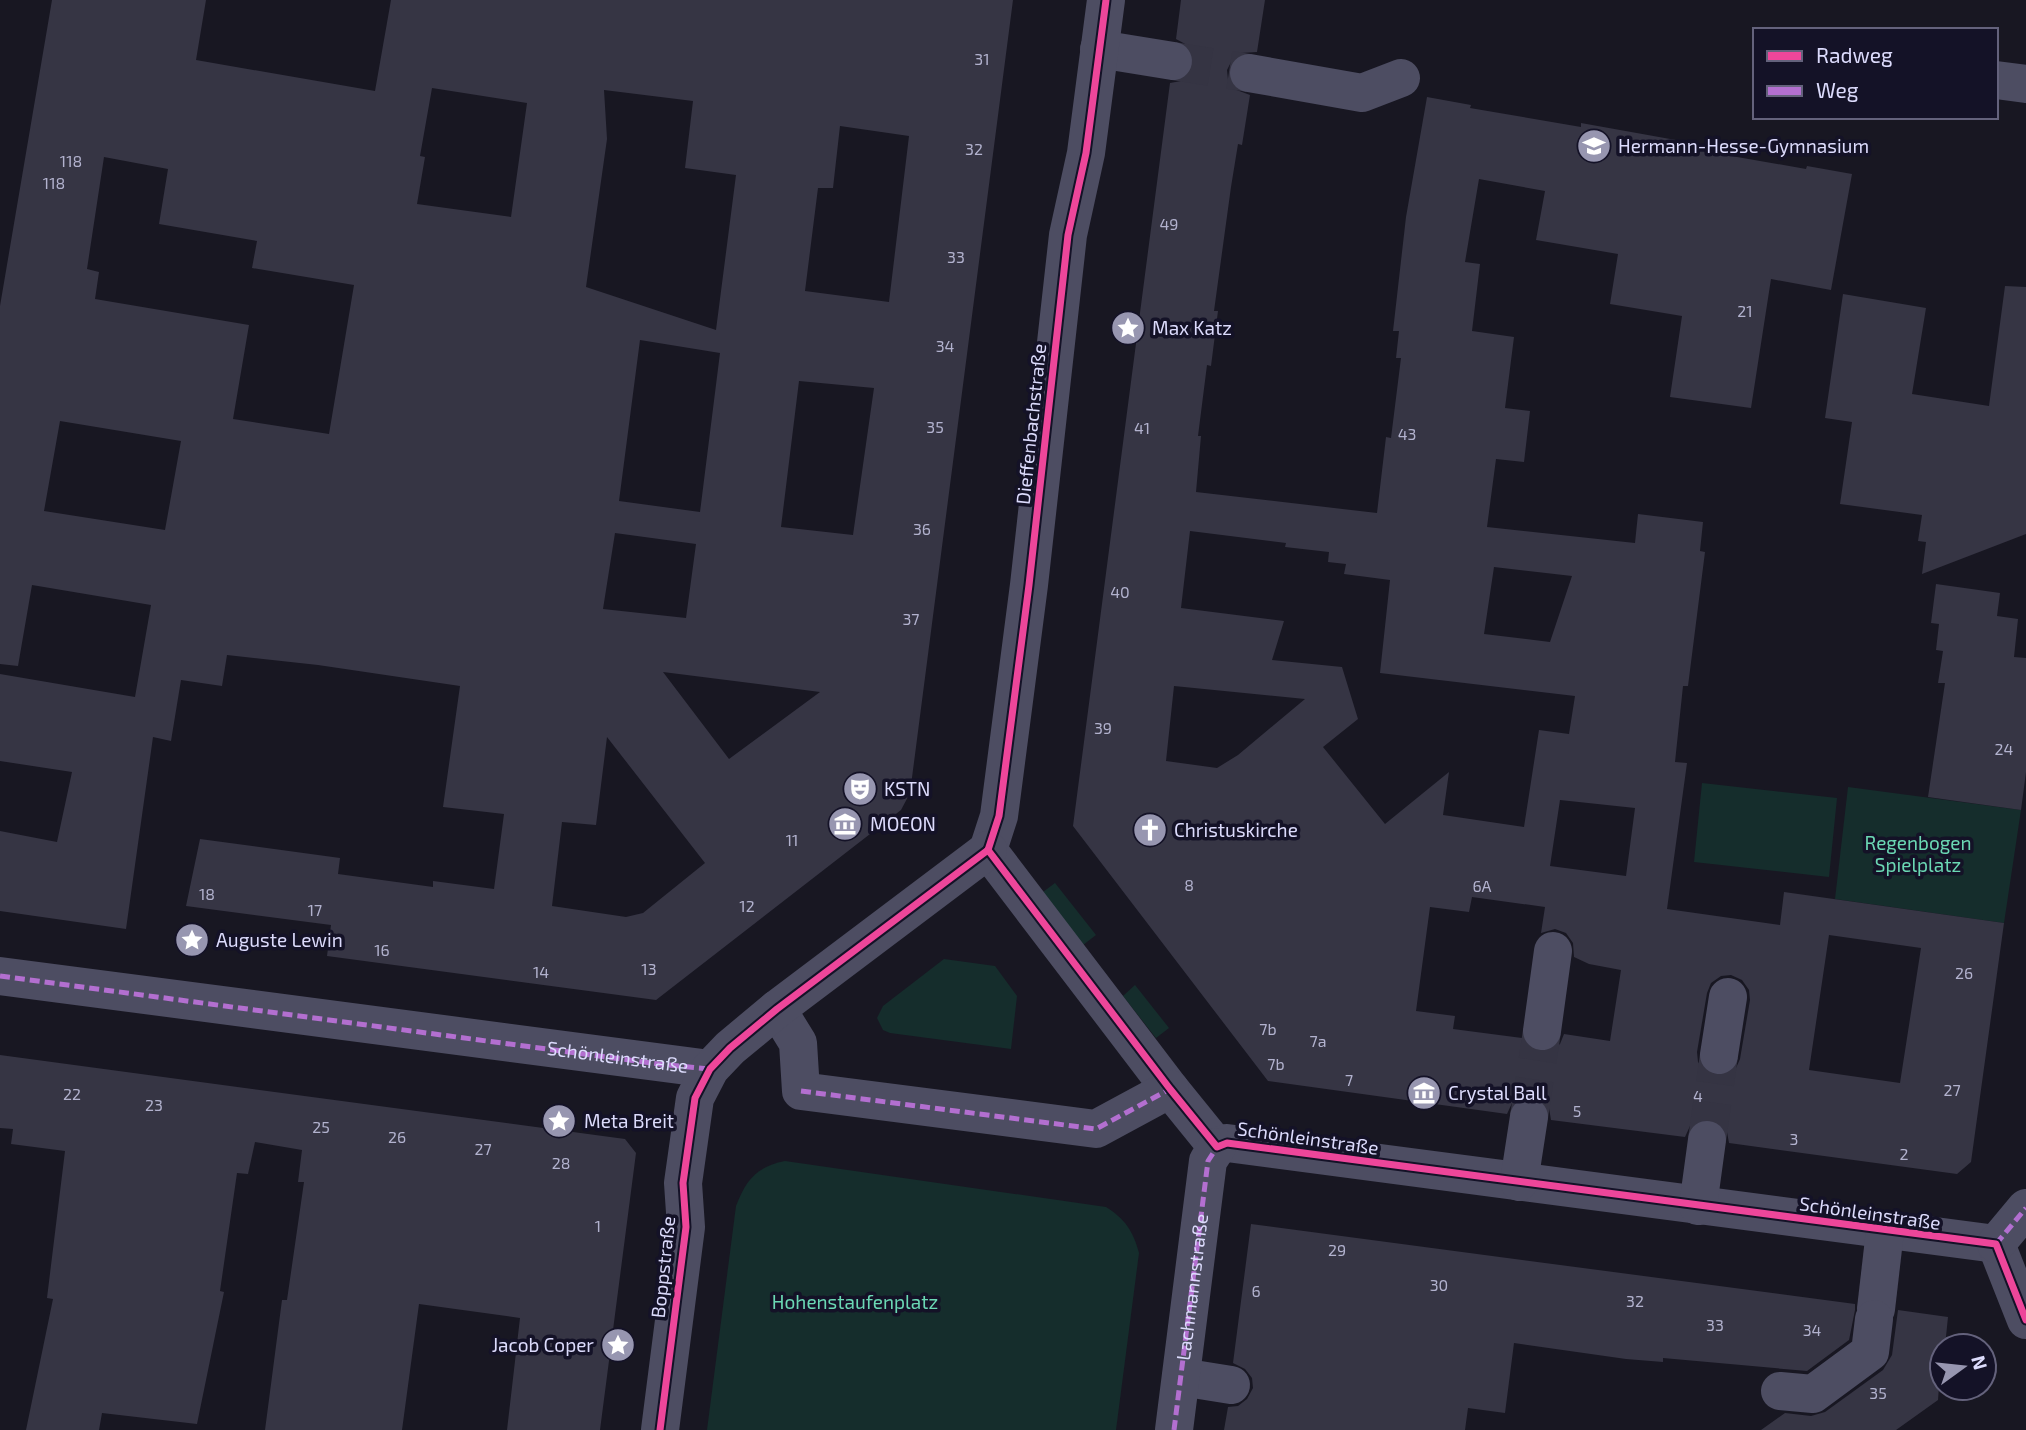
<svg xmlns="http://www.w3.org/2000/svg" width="2026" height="1430" font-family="'Exo 2',sans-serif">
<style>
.green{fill:#152d2c}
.building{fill:#363544;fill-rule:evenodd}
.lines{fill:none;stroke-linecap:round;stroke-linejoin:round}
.minor-tunnel{stroke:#353443;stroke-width:38;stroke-dasharray:38 19;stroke-linecap:butt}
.minor{stroke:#4d4d62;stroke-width:38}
.quiet{stroke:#b36fd0;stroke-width:5;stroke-dasharray:10 5;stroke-linecap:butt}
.cycleway-casing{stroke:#141227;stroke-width:11}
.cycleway{stroke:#ed469a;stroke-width:7}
.labels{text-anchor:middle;stroke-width:7;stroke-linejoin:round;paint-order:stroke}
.number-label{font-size:16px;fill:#b2b2ce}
.poi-label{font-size:19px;fill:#dcdbfc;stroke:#141227;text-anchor:start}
.street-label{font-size:19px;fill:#dcdbfc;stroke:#141227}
.park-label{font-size:19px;fill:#6bd8b4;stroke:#141227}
</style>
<rect width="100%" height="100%" fill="#181722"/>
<g class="green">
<polygon points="1702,783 1837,798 1829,877 1694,862"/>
<polygon points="1848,787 2021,810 2004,923 1835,899"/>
<polygon points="1055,883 1096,935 1083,945 1043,892"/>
<polygon points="944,959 995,966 1017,996 1011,1049 890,1033 883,1030 877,1018 883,1006"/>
<polygon points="1135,985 1169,1028 1156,1038 1123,996"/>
<path d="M 785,1161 L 1106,1207 C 1125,1219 1133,1231 1139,1253 L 1116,1430 L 707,1430 L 736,1206 C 746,1180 756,1167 785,1161 Z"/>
</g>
<g class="building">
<path d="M 52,0 L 206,0 L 196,60 L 375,91 L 391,0 L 1013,0 L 910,793 L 901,810 L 656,1000 L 327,956 L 331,925 L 186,906 L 200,839 L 340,858 L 338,874 L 433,887 L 433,881 L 494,889 L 504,814 L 443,807 L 460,686 L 318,665 L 227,655 L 222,686 L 181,680 L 171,741 L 153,737 L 126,929 L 0,911 L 0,831 L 57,842 L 72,772 L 0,761 L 0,674 L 135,697 L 151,605 L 32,585 L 18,666 L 0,664 L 0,306 ZM 432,88 L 527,103 L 511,217 L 417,204 L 425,157 L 420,156 ZM 604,90 L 693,101 L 685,168 L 736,175 L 716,330 L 586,287 L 607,139 ZM 840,126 L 909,136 L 889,302 L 805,291 L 818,188 L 833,188 ZM 104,157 L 168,169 L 159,224 L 257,241 L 252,268 L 354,285 L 329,434 L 233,419 L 249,325 L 95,299 L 99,272 L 87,269 ZM 640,340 L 720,353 L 700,512 L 619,501 ZM 799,381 L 874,388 L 853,535 L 781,527 ZM 60,421 L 181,441 L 165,530 L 44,511 ZM 615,533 L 696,544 L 686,618 L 603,609 ZM 663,672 L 820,692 L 729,759 ZM 607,737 L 705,863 L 643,913 L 626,917 L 552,906 L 562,822 L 596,825 Z"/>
<path d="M 1181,0 L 1265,0 L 1257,52 L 1241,53 L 1232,60 L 1227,70 L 1228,80 L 1234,89 L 1250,95 L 1242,145 L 1238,144 L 1231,187 L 1214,311 L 1218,311 L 1211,366 L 1207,365 L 1198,436 L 1201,436 L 1196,492 L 1377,513 L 1386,437 L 1391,438 L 1401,358 L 1396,358 L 1399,331 L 1393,331 L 1406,217 L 1427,97 L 1471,105 L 1470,108 L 1581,127 L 1581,123 L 1698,144 L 1697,150 L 1806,169 L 1807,166 L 1852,174 L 1831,290 L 1771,279 L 1751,408 L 1670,397 L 1682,316 L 1610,304 L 1618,254 L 1536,240 L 1545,191 L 1479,179 L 1465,262 L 1480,264 L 1472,331 L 1514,337 L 1505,408 L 1530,411 L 1524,462 L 1496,459 L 1487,527 L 1635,543 L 1638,514 L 1703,522 L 1700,551 L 1705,552 L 1688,686 L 1683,686 L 1675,762 L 1687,763 L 1667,909 L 1780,925 L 1784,892 L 2004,923 L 1971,1162 L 1957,1174 L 1729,1143 L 1727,1132 L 1721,1123 L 1709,1118 L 1698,1120 L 1690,1126 L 1685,1137 L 1551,1120 L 1549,1108 L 1543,1100 L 1532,1095 L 1520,1097 L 1512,1103 L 1507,1114 L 1268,1081 L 1073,826 L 1170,83 L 1181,81 L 1189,75 L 1195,64 L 1193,53 L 1187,45 L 1176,39 ZM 1190,531 L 1286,543 L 1285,547 L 1329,552 L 1328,562 L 1346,564 L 1344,574 L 1390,580 L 1380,673 L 1575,696 L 1569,734 L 1539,730 L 1524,827 L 1443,815 L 1449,772 L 1385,824 L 1323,747 L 1358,719 L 1342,667 L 1272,660 L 1284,621 L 1181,608 ZM 1494,567 L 1572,576 L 1550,642 L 1484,634 ZM 1174,686 L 1305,699 L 1238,755 L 1217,768 L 1166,761 ZM 1560,800 L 1635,808 L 1626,876 L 1550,866 ZM 1472,897 L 1545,907 L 1541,933 L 1555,929 L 1566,933 L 1573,943 L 1574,957 L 1589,964 L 1621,970 L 1610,1041 L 1564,1034 L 1560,1044 L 1551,1051 L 1538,1052 L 1528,1048 L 1522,1038 L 1453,1029 L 1455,1016 L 1416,1011 L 1430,907 L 1469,912 ZM 1829,935 L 1921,948 L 1900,1083 L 1809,1070 ZM 1731,975 L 1742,980 L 1749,990 L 1750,1000 L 1740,1059 L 1736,1068 L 1728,1075 L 1716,1077 L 1705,1072 L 1698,1062 L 1697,1052 L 1707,993 L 1711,983 L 1721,976 Z"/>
<polygon points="2005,286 2026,287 2026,534 1922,574 1926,542 1918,541 1922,515 1840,504 1852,422 1825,418 1843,294 1926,308 1912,394 1989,406"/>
<polygon points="1936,584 2000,593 1997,616 2018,619 2014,657 2026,658 2026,772 2021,810 1928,797 1945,683 1938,683 1943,651 1936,650 1939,624 1931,623"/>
<polygon points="0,1055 625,1139 636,1153 600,1430 507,1430 520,1318 419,1304 402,1430 265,1430 282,1300 287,1300 304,1182 298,1182 302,1150 255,1142 248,1174 237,1173 220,1291 224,1292 197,1424 102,1413 99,1430 26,1430 53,1299 47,1298 65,1151 11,1144 13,1129 0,1128"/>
<polygon points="1251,1224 1855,1304 1855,1310 1849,1340 1807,1371 1663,1358 1663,1362 1626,1359 1514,1343 1505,1413 1468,1408 1465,1430 1224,1430 1228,1407 1238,1406 1247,1399 1253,1388 1252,1378 1245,1369 1233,1363"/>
<polygon points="1898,1310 1948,1317 1945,1346 1942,1346 1938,1400 1896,1430 1761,1430 1785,1413 1811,1416 1825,1412 1883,1370 1892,1355"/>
</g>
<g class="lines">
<g class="minor-tunnel">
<polyline points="1173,61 1249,73"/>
<polyline points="1529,1117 1542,1031"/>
<polyline points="1707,1140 1719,1055"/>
</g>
<g class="minor">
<polyline points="1099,49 1173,61"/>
<polyline points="1249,73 1362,93 1401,78"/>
<polyline points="1996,80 2026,84"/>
<polyline points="988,850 999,816 1029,585 1068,235 1086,153 1106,0"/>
<polyline points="988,850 1170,1089 1217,1147"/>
<path id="s1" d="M 0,976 L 710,1069"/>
<polyline points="777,1009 798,1043 801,1091 1096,1129 1170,1089"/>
<polyline points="1542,1031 1553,951"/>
<polyline points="1719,1055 1728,997"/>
<polyline points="1217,1147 1227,1143 1996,1244"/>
<polyline points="1519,1182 1529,1117"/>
<polyline points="1698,1206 1707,1140"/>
<polyline points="1996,1244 2026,1320"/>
<polyline points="1996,1244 2026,1208"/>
<polyline points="1876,1309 1885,1231"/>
<polyline points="1181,1377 1231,1385"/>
<polyline points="1780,1391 1813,1394 1870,1352 1874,1319"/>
<polyline points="660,1430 686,1227 683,1183 695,1098 710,1069 730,1048 777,1009 988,850"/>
<polyline points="1174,1430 1208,1161 1217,1147"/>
</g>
<g class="quiet">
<polyline points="0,976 659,1064 710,1069 713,1066"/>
<polyline points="801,1091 1096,1129 1170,1089"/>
<polyline points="1996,1244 2026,1208"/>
<path id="s2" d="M 1174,1430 L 1208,1161 L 1217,1147 L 1223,1144"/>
</g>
<g class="cycleway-casing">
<g id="cycleway">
<polyline points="988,850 1170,1089 1217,1147 1227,1143 1996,1244 2026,1320"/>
<polyline points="988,850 999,816 1029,585 1068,235 1086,153 1106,0"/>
<polyline points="660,1430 686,1227 683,1183 695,1098 710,1069 730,1048 777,1009 988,850"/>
</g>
</g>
<use href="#cycleway" class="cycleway"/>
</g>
<defs>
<g id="school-disc" transform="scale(1.75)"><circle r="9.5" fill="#9796b0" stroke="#141227"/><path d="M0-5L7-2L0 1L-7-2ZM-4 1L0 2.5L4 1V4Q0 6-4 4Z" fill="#fff"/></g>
<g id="sight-disc" transform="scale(1.75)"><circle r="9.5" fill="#9796b0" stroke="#141227"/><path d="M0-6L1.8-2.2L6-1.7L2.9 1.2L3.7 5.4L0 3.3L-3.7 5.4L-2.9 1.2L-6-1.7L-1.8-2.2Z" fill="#fff"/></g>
<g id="theatre-disc" transform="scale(1.75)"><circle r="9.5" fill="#9796b0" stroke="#141227"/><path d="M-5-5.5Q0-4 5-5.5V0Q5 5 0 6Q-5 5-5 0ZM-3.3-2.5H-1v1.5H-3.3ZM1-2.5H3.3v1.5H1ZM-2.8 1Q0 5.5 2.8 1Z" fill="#fff"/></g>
<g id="museum-disc" transform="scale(1.75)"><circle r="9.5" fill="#9796b0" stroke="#141227"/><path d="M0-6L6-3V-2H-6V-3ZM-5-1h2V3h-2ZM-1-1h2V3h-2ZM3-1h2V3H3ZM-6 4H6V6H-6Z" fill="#fff"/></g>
<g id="church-disc" transform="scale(1.75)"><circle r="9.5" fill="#9796b0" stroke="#141227"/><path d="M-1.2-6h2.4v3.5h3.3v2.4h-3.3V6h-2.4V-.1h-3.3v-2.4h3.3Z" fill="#fff"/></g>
</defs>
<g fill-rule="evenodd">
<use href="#school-disc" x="1594" y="146"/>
<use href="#sight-disc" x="1128" y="328"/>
<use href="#theatre-disc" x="860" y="789"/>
<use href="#museum-disc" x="845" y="824"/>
<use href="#church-disc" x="1150" y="830"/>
<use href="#sight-disc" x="192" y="940"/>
<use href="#museum-disc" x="1424" y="1093"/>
<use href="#sight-disc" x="559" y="1121"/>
<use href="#sight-disc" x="618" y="1345"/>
</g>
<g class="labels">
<g class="number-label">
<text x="982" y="65">31</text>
<text x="974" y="155">32</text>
<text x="71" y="167">118</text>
<text x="54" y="189">118</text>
<text x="1169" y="230">49</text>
<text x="956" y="263">33</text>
<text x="1745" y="317">21</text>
<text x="945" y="352">34</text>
<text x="935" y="433">35</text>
<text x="1142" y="434">41</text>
<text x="1407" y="440">43</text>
<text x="922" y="535">36</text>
<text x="1120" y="598">40</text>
<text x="911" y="625">37</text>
<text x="1103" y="734">39</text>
<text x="2004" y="755">24</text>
<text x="792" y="846">11</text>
<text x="1189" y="891">8</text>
<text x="1482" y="892">6A</text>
<text x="207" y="900">18</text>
<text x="747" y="912">12</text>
<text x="315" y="916">17</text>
<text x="382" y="956">16</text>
<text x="649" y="975">13</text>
<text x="541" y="978">14</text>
<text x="1964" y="979">26</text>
<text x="1268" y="1035">7b</text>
<text x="1318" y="1047">7a</text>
<text x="1276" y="1070">7b</text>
<text x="1349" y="1086">7</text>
<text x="1952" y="1096">27</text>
<text x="72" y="1100">22</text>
<text x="1698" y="1102">4</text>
<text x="154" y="1111">23</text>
<text x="1577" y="1117">5</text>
<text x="321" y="1133">25</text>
<text x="397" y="1143">26</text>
<text x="1794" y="1145">3</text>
<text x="483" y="1155">27</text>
<text x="1904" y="1160">2</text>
<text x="561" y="1169">28</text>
<text x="598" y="1232">1</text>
<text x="1337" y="1256">29</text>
<text x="1439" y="1291">30</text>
<text x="1256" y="1297">6</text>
<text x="1635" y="1307">32</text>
<text x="1715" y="1331">33</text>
<text x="1812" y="1336">34</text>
<text x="1878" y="1399">35</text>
</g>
<g class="poi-label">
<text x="1618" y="153">Hermann-Hesse-Gymnasium</text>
<text x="1152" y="335">Max Katz</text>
<text x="884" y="796">KSTN</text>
<text x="870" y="831">MOEON</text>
<text x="1174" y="837">Christuskirche</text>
<text x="216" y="947">Auguste Lewin</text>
<text x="1448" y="1100">Crystal Ball</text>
<text x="584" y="1128">Meta Breit</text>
<text x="594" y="1352" text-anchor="end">Jacob Coper</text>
</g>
<g class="street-label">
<text transform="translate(1031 424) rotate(-84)" y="7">Dieffenbachstraße</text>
<text dy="7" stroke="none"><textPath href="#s1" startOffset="623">Schönleinstraße</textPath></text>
<text transform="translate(1308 1138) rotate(8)" y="7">Schönleinstraße</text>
<text transform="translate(1870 1213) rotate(8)" y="7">Schönleinstraße</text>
<text transform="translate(663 1267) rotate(-84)" y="7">Boppstraße</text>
<text dy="7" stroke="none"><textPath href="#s2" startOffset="144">Lachmannstraße</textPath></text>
</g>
<g class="park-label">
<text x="1918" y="850">Regenbogen<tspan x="1918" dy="22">Spielplatz</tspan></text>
<text x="855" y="1309">Hohenstaufenplatz</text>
</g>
</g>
<rect x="1753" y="28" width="245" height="91" fill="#141227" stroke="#64627c" stroke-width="2"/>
<rect x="1767" y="51" width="35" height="10" fill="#ed469a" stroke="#64627c" stroke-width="2"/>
<text x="1816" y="63" font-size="21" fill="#dcdbfc">Radweg</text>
<rect x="1767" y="86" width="35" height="10" fill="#b36fd0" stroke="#64627c" stroke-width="2"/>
<text x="1816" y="98" font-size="21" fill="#dcdbfc">Weg</text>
<g transform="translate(1963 1367) rotate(75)"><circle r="33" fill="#141227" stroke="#64627c" stroke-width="2"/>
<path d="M0-5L12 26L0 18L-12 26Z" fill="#9796b0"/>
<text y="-10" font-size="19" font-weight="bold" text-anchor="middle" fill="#dcdbfc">N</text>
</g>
</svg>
